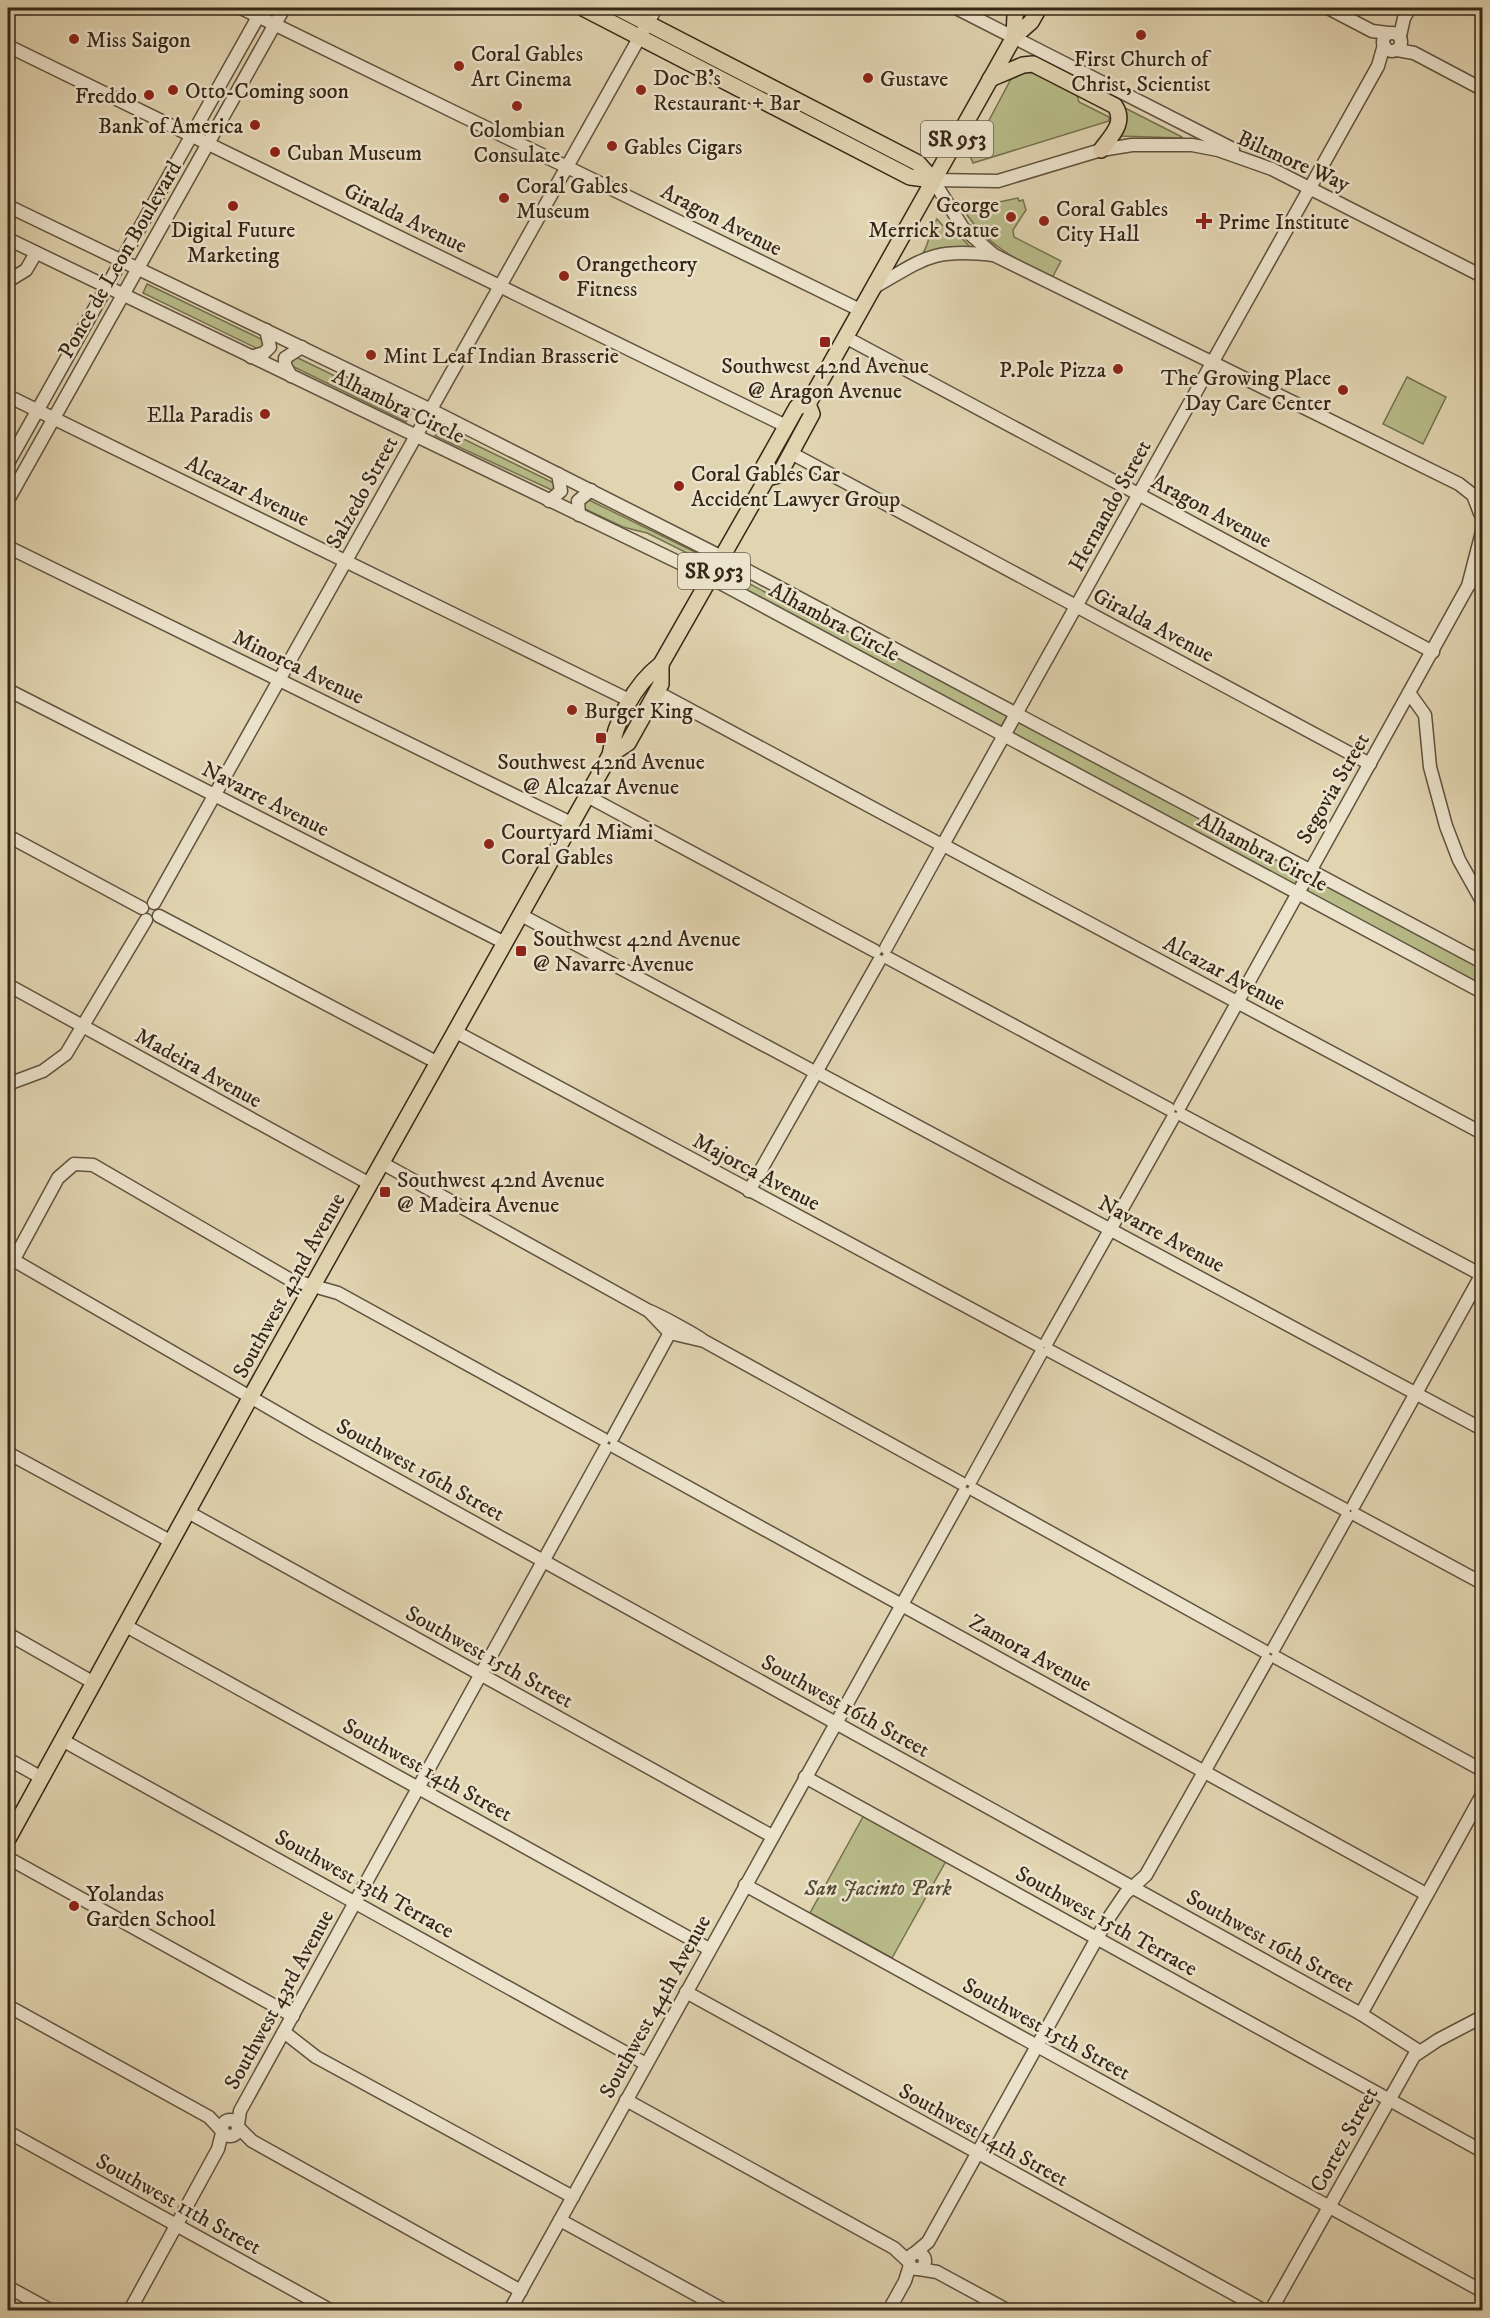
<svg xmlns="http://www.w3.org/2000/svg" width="1490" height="2318" font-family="'IM FELL DW Pica',serif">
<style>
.green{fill:#b7bb88;stroke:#767150;stroke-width:1.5}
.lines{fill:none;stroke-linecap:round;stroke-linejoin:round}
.minor-casing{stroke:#60523e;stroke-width:15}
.major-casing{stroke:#352717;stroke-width:18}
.minor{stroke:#ece3cc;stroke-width:12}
.major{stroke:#e1d4b1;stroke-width:15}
.poi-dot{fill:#8f2418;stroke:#ece3cc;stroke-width:2}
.labels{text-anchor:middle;stroke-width:5;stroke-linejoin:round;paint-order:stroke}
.shield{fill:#ece3cc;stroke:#6c5f4d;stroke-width:1.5}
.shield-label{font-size:21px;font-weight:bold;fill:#352717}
.poi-label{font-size:22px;fill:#352717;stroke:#ece3cc;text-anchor:start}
.street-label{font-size:22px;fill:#352717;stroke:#ece3cc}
.park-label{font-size:22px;font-style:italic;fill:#564c33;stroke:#ece3cc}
</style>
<rect width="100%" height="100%" fill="#e1d4b1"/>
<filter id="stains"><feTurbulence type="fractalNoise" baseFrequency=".00333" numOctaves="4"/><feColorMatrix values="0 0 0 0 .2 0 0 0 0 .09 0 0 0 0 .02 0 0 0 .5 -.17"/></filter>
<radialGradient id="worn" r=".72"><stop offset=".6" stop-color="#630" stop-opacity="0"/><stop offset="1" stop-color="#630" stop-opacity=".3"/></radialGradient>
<g class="green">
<polygon points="1022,71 1034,72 1076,92 1079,102 1109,117 1109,121 973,163 970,156 1011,79"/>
<polygon points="1123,107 1182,137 1182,138 1118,136"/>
<path d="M 1018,198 L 1019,201 L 1023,200 L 1026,210 L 1013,230 L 1014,237 L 1061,261 L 1052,278 C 1019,261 988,246 967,215 L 971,208 Z"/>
<path d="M 937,219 L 945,228 L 951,227 L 971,248 L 949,247 L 923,253 C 930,242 929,230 937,219 Z"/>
<polygon points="147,284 263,340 264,346 258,349 143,293"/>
<polygon points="296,357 411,413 406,422 292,366 290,360"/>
<polygon points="1407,377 1446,397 1423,444 1383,424"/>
<polygon points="439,427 554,483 554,491 435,436"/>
<polygon points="589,500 697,553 695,557 647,533 623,527 585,509 583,506 586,501"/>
<polygon points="739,578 776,598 791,601 1008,714 1000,728 734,587"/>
<polygon points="1018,720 1302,870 1294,886 1011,734"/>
<polygon points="1314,877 1482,966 1482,986 1306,893"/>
<polygon points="864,1815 946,1861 892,1958 810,1913"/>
</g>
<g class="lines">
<g class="minor-casing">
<g id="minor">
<polyline points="241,8 860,310"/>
<polyline points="956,8 1233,149"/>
<polyline points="1328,8 1372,31 1388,33"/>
<circle cx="1392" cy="42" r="9"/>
<polyline points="1400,36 1404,18 1410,8"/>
<polyline points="8,46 786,426"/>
<polyline points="1397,50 1414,53 1482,89"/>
<polyline points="933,180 963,228 994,255 1459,484 1473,495 1480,513"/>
<polyline points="933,180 998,181 1101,150 1132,145 1192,145 1218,150 1272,169 1482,276"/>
<polyline points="8,206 431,410 722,557 1482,962"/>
<polyline points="8,239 711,578 1482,992"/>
<polyline points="8,281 26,270 36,253"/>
<path d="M 873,288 C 924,259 931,248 993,255"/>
<polyline points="845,337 1433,652"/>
<polyline points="251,357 264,353 270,347 266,330"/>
<polyline points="291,376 285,365 285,358 302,347"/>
<polyline points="8,396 631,701"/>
<polyline points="791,453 1370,764"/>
<polyline points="8,463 263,8"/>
<polyline points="8,500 284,8"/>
<polyline points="549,501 561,491 558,474"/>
<polyline points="579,515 578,501 591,490"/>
<polyline points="8,547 571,823"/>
<polyline points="1468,586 1482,571"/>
<polyline points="8,690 505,943"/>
<polyline points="657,692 938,843"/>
<polyline points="1410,694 1425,715 1430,767 1446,826 1459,860 1482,901"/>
<polyline points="587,796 875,951"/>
<polyline points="8,836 142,908"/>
<polyline points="945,841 1378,66 1384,45"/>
<polyline points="947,847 1482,1133"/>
<polyline points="154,903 656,8"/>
<polyline points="521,915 811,1070"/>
<polyline points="159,916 438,1063"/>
<polyline points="886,948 940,850"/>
<polyline points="888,958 1169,1109"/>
<polyline points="8,985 370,1184"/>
<polyline points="456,1032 1038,1345"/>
<polyline points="819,1067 879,961"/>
<polyline points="822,1075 1482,1429"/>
<polyline points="8,1084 43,1071 66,1054 146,920"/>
<polyline points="1180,1106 1468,586 1482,532"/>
<polyline points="1182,1115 1482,1275"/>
<polyline points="382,1163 649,1311"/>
<polyline points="749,1191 813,1078"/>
<polyline points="8,1257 316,1435 1361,2014 1419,2051"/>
<polyline points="13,1261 58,1178 74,1164 93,1165 289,1279 338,1293 603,1439"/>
<path d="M 704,1341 L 670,1333 L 649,1311 C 654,1312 702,1338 704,1341 L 961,1483"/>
<polyline points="1047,1342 1173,1118"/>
<polyline points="1050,1351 1344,1509"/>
<polyline points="613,1437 673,1327"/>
<polyline points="615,1447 1426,1894"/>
<polyline points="8,1453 172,1542"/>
<polyline points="971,1480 1041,1353"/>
<polyline points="974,1490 1264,1651"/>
<polyline points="1354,1505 1482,1274"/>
<polyline points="188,1512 772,1836"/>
<polyline points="1356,1515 1482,1583"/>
<polyline points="126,1626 709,1949"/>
<polyline points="8,1634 94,1683"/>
<polyline points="1274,1648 1347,1517"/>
<polyline points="1277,1658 1482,1770"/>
<polyline points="62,1740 646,2064"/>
<polyline points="8,1759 42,1778"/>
<polyline points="805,1777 1482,2151"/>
<polyline points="8,1858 293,2016"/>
<polyline points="745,1885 1482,2291"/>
<polyline points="686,1992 1263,2310"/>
<polyline points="8,2006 209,2117 221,2130"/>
<polyline points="1361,2014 1482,1795"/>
<polyline points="284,2032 316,2057 573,2197"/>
<polyline points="626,2100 894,2248 909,2262"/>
<circle cx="230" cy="2128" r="8"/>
<polyline points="238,2125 240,2111 605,1449"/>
<polyline points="238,2127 252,2141 521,2291"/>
<polyline points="8,2132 330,2310"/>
<polyline points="560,2220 724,2310"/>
<polyline points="916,2252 928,2242 1106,1922 1125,1894 1146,1875 1267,1660"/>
<circle cx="917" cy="2261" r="8"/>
<polyline points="919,2269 937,2272 1007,2310"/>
<polyline points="8,2287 50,2310"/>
<polyline points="130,2310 218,2149 222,2133"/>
<polyline points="510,2310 964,1493"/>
<polyline points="889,2310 905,2281 910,2265"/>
<polyline points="1271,2310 1414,2056 1438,2040 1482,2017"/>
</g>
</g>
<g class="major-casing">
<g id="major">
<polyline points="583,8 910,177 933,180"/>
<polyline points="618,8 918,163 933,180"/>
<polyline points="1014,37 1015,15 1019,8"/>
<path d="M 990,79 L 1023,65 L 1033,64 L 1115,106 C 1126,123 1111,136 1101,150"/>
<polyline points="767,478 779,475 812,414 808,404"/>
<polyline points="610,755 628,743 661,684 661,664"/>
<path d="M 8,1839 L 250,1398 L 610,755 C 615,721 634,685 661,664 L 767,478 L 764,466 L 797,407 L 808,404 L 1014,37 L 1031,22 L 1039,8"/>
</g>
</g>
<use href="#minor" class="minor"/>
<use href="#major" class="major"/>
</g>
<g class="poi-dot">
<circle cx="1141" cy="35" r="6"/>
<circle cx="74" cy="39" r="6"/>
<circle cx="459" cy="66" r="6"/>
<circle cx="868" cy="78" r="6"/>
<circle cx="173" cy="90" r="6"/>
<circle cx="641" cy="90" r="6"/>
<circle cx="149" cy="95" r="6"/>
<circle cx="517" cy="106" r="6"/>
<circle cx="255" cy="125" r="6"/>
<circle cx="612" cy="146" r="6"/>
<circle cx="275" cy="152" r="6"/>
<circle cx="504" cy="198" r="6"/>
<circle cx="233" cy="206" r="6"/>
<circle cx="1011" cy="217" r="6"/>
<circle cx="1044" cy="221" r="6"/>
<path d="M1201 212h6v6h6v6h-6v6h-6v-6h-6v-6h6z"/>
<circle cx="564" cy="276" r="6"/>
<rect x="819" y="336" width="12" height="12" rx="3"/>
<circle cx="371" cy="355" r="6"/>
<circle cx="1118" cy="369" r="6"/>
<circle cx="1343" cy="390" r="6"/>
<circle cx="265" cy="414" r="6"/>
<circle cx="679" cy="486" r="6"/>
<circle cx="572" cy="710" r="6"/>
<rect x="595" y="732" width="12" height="12" rx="3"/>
<circle cx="489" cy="844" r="6"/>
<rect x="515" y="945" width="12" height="12" rx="3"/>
<rect x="379" y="1186" width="12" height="12" rx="3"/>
<circle cx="74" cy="1906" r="6"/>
</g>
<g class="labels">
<g class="shield">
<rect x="921" y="121" width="72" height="36" rx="4.5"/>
<rect x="678" y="553" width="72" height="36" rx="4.5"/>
</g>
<g class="shield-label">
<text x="957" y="146">SR 953</text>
<text x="714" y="578">SR 953</text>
</g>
<g class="poi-label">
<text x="86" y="47">Miss Saigon</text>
<text x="471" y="61">Coral Gables<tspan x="471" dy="25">Art Cinema</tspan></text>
<text x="1141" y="66" text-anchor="middle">First Church of<tspan x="1141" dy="25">Christ, Scientist</tspan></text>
<text x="653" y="85">Doc B's<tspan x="653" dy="25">Restaurant + Bar</tspan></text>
<text x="880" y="86">Gustave</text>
<text x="185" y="98">Otto-Coming soon</text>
<text x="137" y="103" text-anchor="end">Freddo</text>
<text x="243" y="133" text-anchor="end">Bank of America</text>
<text x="517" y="137" text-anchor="middle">Colombian<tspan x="517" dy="25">Consulate</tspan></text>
<text x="624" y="154">Gables Cigars</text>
<text x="287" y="160">Cuban Museum</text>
<text x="516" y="193">Coral Gables<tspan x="516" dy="25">Museum</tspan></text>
<text x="999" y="212" text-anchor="end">George<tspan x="999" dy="25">Merrick Statue</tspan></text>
<text x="1056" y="216">Coral Gables<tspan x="1056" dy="25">City Hall</tspan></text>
<text x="1218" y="229">Prime Institute</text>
<text x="233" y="237" text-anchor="middle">Digital Future<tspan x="233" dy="25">Marketing</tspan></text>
<text x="576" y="271">Orangetheory<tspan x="576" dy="25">Fitness</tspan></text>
<text x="383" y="363">Mint Leaf Indian Brasserie</text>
<text x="825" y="373" text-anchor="middle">Southwest 42nd Avenue<tspan x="825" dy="25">@ Aragon Avenue</tspan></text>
<text x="1106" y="377" text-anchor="end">P.Pole Pizza</text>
<text x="1331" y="385" text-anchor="end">The Growing Place<tspan x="1331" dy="25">Day Care Center</tspan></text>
<text x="253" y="422" text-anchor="end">Ella Paradis</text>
<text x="691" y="481">Coral Gables Car<tspan x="691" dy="25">Accident Lawyer Group</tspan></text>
<text x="584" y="718">Burger King</text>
<text x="601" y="769" text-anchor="middle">Southwest 42nd Avenue<tspan x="601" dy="25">@ Alcazar Avenue</tspan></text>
<text x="501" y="839">Courtyard Miami<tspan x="501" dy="25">Coral Gables</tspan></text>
<text x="533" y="946">Southwest 42nd Avenue<tspan x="533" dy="25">@ Navarre Avenue</tspan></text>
<text x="397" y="1187">Southwest 42nd Avenue<tspan x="397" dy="25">@ Madeira Avenue</tspan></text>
<text x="86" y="1901">Yolandas<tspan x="86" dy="25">Garden School</tspan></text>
</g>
<g class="street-label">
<text transform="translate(1294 160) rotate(24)" y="8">Biltmore Way</text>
<text transform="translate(406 217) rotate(26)" y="8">Giralda Avenue</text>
<text transform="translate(722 219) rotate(27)" y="8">Aragon Avenue</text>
<text transform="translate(119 259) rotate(-60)" y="8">Ponce de Leon Boulevard</text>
<text transform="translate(399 405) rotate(26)" y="8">Alhambra Circle</text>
<text transform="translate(248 490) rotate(26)" y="8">Alcazar Avenue</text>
<text transform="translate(361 492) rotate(-61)" y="8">Salzedo Street</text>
<text transform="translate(1109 505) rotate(-61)" y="8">Hernando Street</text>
<text transform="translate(1212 510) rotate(28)" y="8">Aragon Avenue</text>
<text transform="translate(835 621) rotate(28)" y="8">Alhambra Circle</text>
<text transform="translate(1154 624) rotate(28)" y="8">Giralda Avenue</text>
<text transform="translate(299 666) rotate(26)" y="8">Minorca Avenue</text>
<text transform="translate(1332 788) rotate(-60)" y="8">Segovia Street</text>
<text transform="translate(266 798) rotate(27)" y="8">Navarre Avenue</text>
<text transform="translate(1263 851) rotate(28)" y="8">Alhambra Circle</text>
<text transform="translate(1225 972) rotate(28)" y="8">Alcazar Avenue</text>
<text transform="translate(199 1067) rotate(29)" y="8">Madeira Avenue</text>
<text transform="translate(757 1171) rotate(28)" y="8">Majorca Avenue</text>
<text transform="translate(1162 1233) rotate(28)" y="8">Navarre Avenue</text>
<text transform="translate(288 1285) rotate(-61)" y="8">Southwest 42nd Avenue</text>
<text transform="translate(421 1469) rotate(29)" y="8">Southwest 16th Street</text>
<text transform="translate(1031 1652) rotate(29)" y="8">Zamora Avenue</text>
<text transform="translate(490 1656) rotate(29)" y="8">Southwest 15th Street</text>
<text transform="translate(846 1705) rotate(29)" y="8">Southwest 16th Street</text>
<text transform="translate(428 1769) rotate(29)" y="8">Southwest 14th Street</text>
<text transform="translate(365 1883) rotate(29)" y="8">Southwest 13th Terrace</text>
<text transform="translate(1107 1920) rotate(29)" y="8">Southwest 15th Terrace</text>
<text transform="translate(1271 1940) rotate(29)" y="8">Southwest 16th Street</text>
<text transform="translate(278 1999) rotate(-61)" y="8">Southwest 43rd Avenue</text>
<text transform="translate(654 2006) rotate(-61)" y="8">Southwest 44th Avenue</text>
<text transform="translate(1047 2028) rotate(29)" y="8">Southwest 15th Street</text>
<text transform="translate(984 2134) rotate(29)" y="8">Southwest 14th Street</text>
<text transform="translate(1343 2139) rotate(-61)" y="8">Cortez Street</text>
<text transform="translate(179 2203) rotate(29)" y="8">Southwest 11th Street</text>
</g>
<g class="park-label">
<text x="878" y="1895">San Jacinto Park</text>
</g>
</g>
<rect width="1490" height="2318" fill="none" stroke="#e1d4b1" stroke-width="30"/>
<rect x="9" y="9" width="1472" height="2300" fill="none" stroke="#352717" stroke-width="3"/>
<rect x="15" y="15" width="1460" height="2288" fill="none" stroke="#352717" stroke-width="1.5"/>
<rect width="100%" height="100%" filter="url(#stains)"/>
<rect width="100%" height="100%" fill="url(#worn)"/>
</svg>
